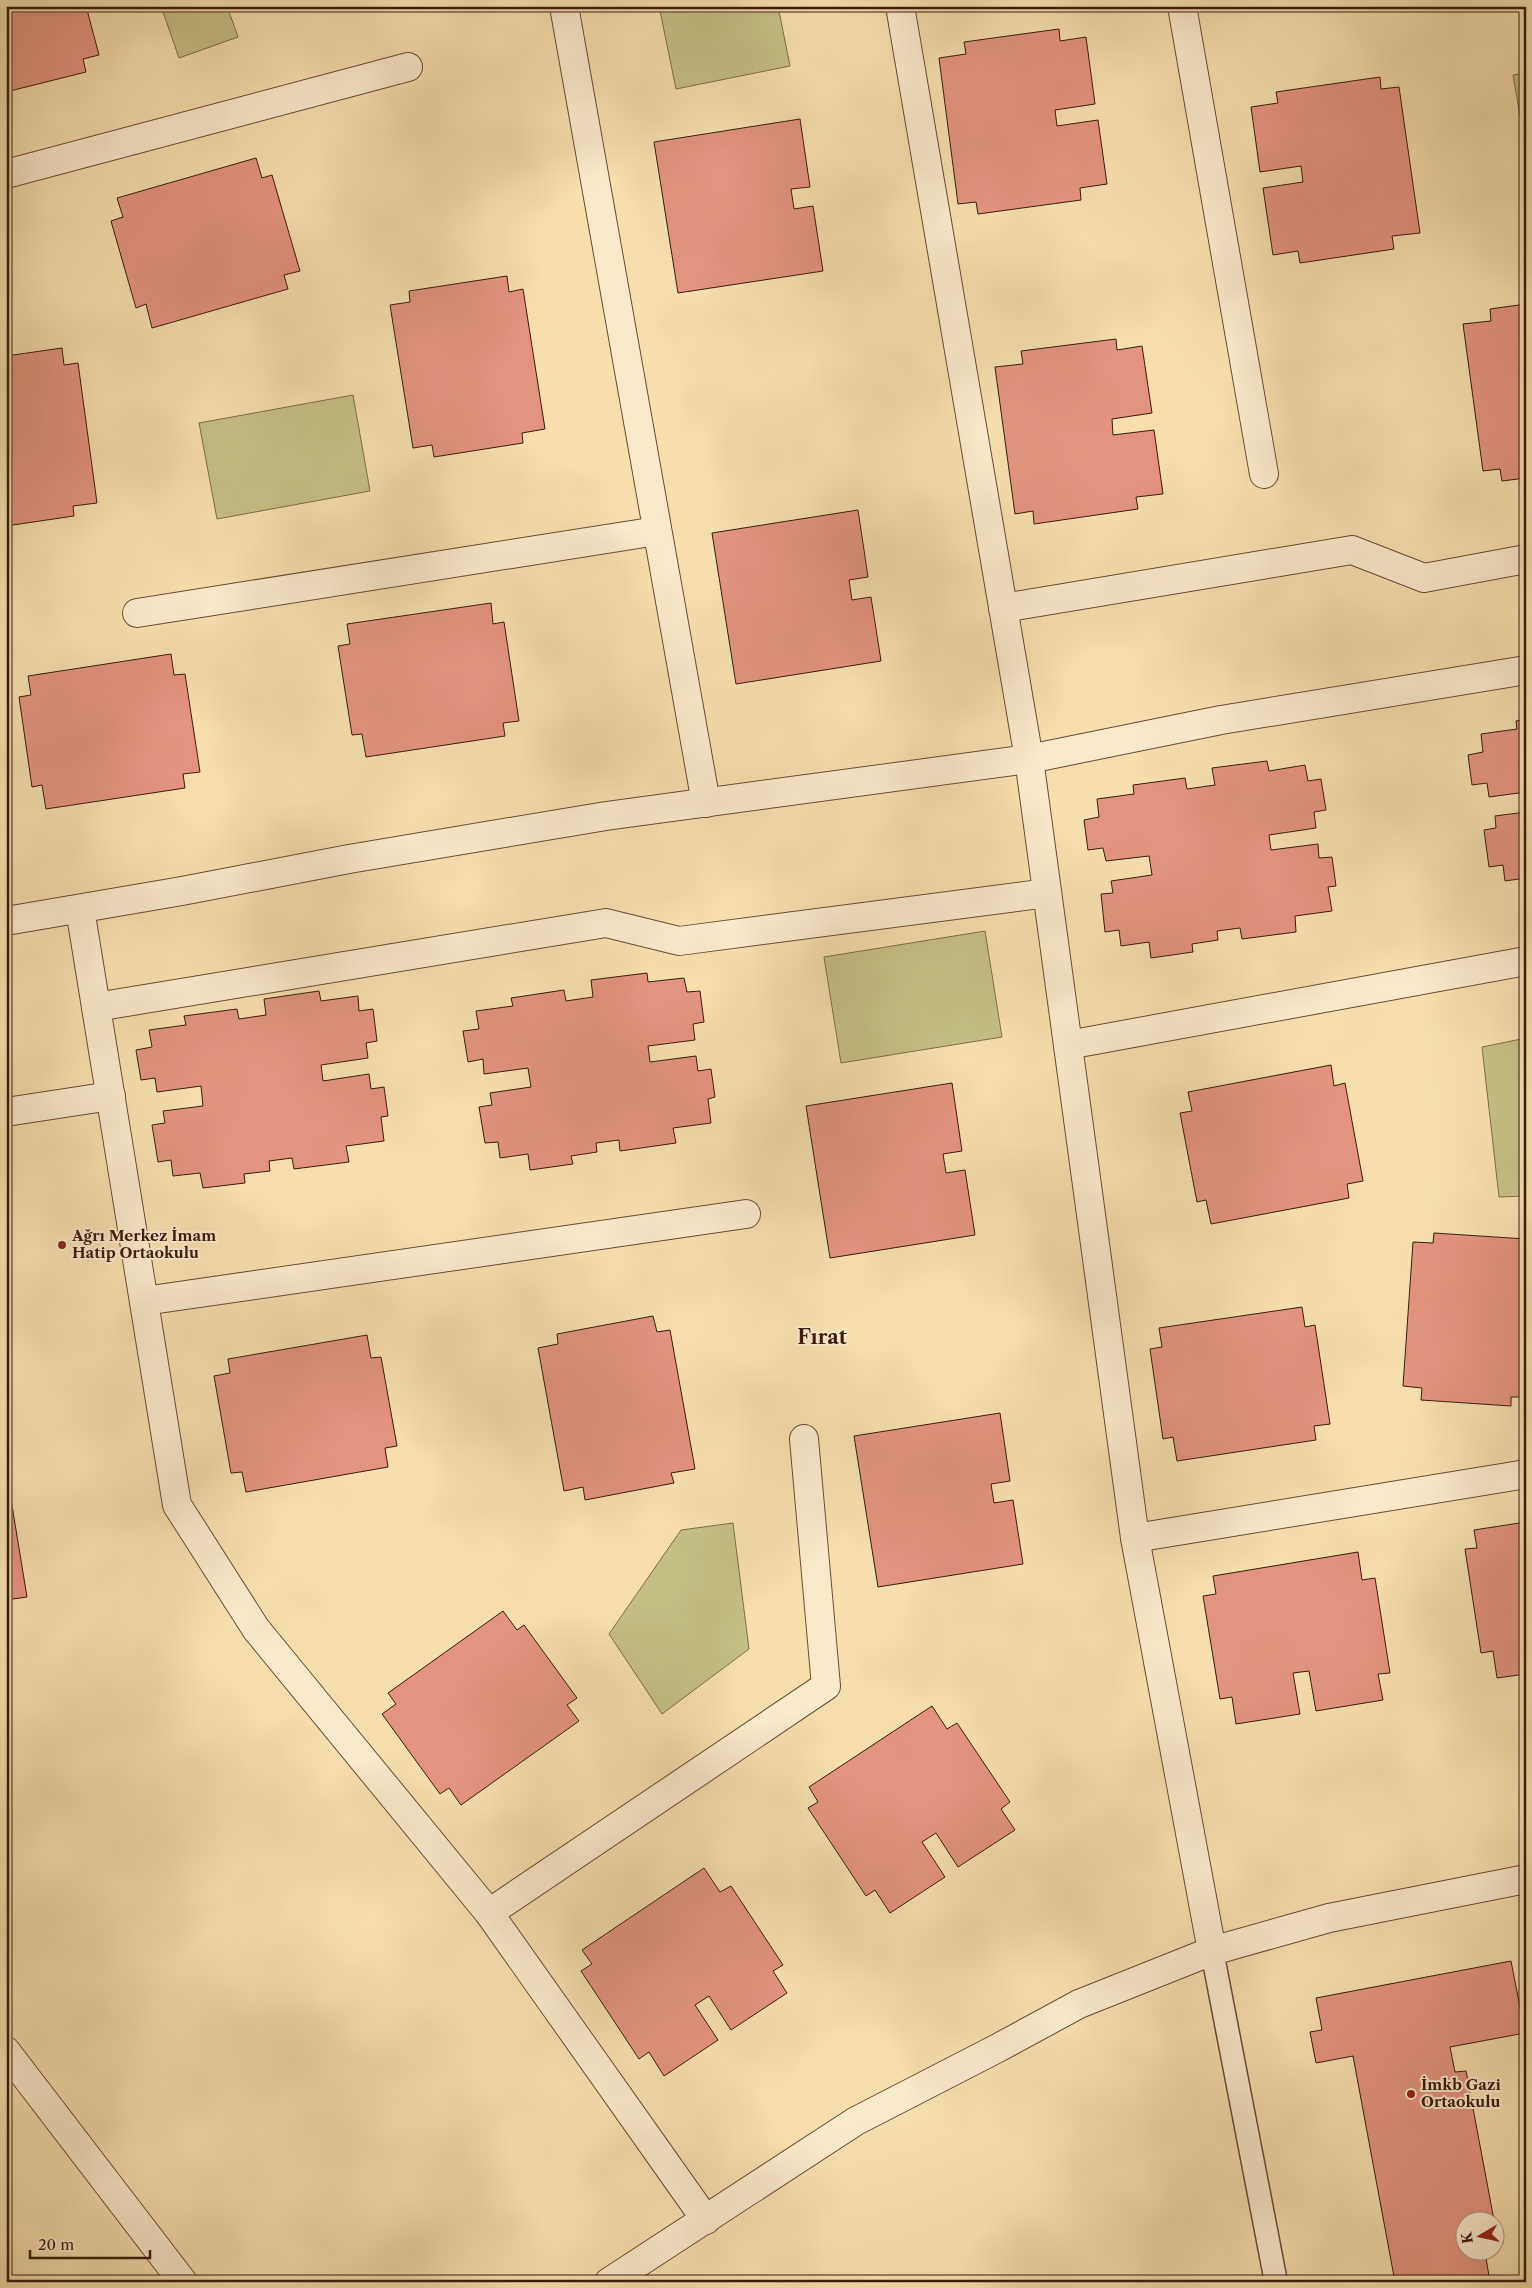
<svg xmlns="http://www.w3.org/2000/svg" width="1532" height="2288" font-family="'Libre Caslon Text',serif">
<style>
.green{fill:#c4c084;stroke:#7f6e47}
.building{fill:#e3947e;stroke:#3a1b0a}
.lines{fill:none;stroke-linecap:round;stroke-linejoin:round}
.lane-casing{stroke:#694c33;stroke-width:25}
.street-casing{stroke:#694c33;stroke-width:30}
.lane{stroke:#f9eaca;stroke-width:22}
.street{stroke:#f9eaca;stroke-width:28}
.poi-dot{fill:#8f2418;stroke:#f9eaca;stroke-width:2}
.labels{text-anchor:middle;stroke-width:4;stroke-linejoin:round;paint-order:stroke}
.poi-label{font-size:15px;font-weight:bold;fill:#3a1b0a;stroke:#f9eaca;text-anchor:start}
.district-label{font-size:20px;font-weight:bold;fill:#3a1b0a;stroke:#f9eaca}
</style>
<rect width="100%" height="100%" fill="#f6dfad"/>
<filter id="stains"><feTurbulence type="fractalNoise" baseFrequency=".004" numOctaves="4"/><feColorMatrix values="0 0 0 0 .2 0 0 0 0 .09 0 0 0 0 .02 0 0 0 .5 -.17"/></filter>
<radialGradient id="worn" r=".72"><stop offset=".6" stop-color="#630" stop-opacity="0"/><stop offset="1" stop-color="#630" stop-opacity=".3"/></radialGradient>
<g class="green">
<polygon points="161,6 227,6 238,37 179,58"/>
<polygon points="659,6 778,6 790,66 676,89"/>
<polygon points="1526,73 1526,150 1513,75"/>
<polygon points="353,395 370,491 217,519 199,423"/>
<polygon points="985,931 1002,1037 841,1063 824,957"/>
<polygon points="1526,1038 1526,1196 1499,1197 1482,1047"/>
<polygon points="733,1523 749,1649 662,1714 609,1634 681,1530"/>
</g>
<g class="building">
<polygon points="6,6 86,6 99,55 83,59 86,72 6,92"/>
<polygon points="1059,29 1060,41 1086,37 1095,104 1055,110 1057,126 1098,120 1107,184 1080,188 1081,200 978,214 976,202 958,204 939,58 966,54 964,42"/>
<polygon points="1380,77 1381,89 1399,87 1420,233 1392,236 1394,249 1300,263 1298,251 1273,255 1263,188 1303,182 1301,166 1260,172 1251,107 1278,103 1276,92"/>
<polygon points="800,119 810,187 791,189 794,209 813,206 823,271 678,293 654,142"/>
<polygon points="256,158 262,178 272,175 300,271 284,275 288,289 152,328 146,304 136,308 111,221 123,217 117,198"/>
<polygon points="507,276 509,292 523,289 545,429 522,433 523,443 434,457 432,445 413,448 390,305 410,302 409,291"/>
<polygon points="1526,304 1526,478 1502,481 1500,469 1483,471 1463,324 1491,321 1490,309"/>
<polygon points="1116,339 1117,350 1142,346 1152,413 1112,419 1113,435 1154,430 1163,494 1136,497 1138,509 1034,524 1033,511 1015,514 995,367 1023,364 1021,351"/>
<polygon points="62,348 64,365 78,363 97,503 73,506 74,516 6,526 6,356"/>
<polygon points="858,510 868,577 849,580 852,600 871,597 881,661 736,684 712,533"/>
<polygon points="491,603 493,624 504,622 519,721 503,723 505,736 366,757 362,734 352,735 338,646 350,644 347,624"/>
<polygon points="171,654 174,675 185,674 200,772 183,774 185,788 46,809 42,785 32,787 19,697 31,695 28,676"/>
<polygon points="1526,719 1526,792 1489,797 1487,783 1472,785 1468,755 1483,752 1481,734 1517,729 1516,721"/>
<polygon points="1267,761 1269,771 1305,765 1308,781 1321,779 1326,810 1314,812 1316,828 1269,835 1271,850 1318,844 1319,858 1332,857 1336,886 1328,887 1332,911 1295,916 1296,932 1242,939 1240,928 1217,931 1218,940 1192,944 1193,952 1151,958 1149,942 1121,946 1119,930 1105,932 1101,894 1113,893 1111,881 1152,875 1149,856 1106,861 1103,848 1088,850 1084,820 1099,817 1097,799 1134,794 1133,785 1185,778 1187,789 1215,785 1212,768"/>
<polygon points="1526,812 1526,878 1505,881 1503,865 1489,867 1484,830 1496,828 1495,816"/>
<polygon points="647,973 648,982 684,978 687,992 700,991 704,1022 693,1024 695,1040 648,1046 650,1062 696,1056 698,1071 711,1069 715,1097 708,1099 711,1123 673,1128 676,1143 620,1151 619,1140 596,1143 597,1152 571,1156 573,1164 530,1170 528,1154 500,1158 498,1142 485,1143 479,1107 492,1105 490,1093 531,1087 528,1068 484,1074 483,1059 468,1062 463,1031 479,1029 476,1011 513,1006 511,998 564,990 566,1001 593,997 591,980"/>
<polygon points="319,991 321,1001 358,996 359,1011 373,1009 377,1041 366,1043 368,1058 321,1065 323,1081 369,1074 371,1089 384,1087 388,1116 381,1117 384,1141 346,1146 349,1162 294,1169 292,1158 269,1161 270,1171 244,1174 245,1183 203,1188 200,1173 173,1176 171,1160 158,1162 152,1125 165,1123 163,1111 203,1106 201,1086 157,1092 155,1078 141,1080 136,1050 152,1047 149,1030 186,1025 184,1016 237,1009 239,1019 266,1015 264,999"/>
<polygon points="1331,1065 1334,1086 1345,1083 1363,1181 1347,1184 1349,1198 1211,1224 1206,1200 1197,1202 1180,1113 1192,1111 1188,1092"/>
<polygon points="952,1083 962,1151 943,1154 946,1173 965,1170 975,1235 830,1258 806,1106"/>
<polygon points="1434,1233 1526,1239 1526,1397 1511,1397 1511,1406 1421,1400 1422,1388 1403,1386 1413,1242 1433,1243"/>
<polygon points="1302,1307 1305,1327 1315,1325 1330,1424 1314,1426 1316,1440 1177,1461 1173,1437 1163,1439 1150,1349 1162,1347 1159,1328"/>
<polygon points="653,1316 657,1332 670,1330 695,1469 671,1473 674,1483 585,1500 583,1487 564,1491 538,1348 558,1344 557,1334"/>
<polygon points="367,1335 371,1358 381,1357 397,1446 385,1448 388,1467 246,1492 242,1472 231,1473 214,1376 230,1373 228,1359"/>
<polygon points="1000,1413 1010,1481 991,1484 994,1503 1013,1500 1023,1564 878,1587 854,1436"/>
<polygon points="9,1487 27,1597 6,1600 6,1488"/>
<polygon points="1526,1522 1526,1674 1497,1678 1493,1651 1481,1653 1465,1549 1477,1548 1474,1530"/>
<polygon points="1358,1552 1362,1580 1375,1578 1390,1673 1378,1674 1383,1700 1316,1711 1309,1671 1293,1673 1300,1714 1236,1724 1232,1697 1220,1699 1203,1596 1216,1594 1213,1576"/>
<polygon points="503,1611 517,1630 524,1625 577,1698 567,1705 579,1721 461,1805 449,1788 440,1794 382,1714 396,1704 388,1693"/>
<polygon points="932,1706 947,1729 957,1723 1010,1802 1001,1809 1015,1830 958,1867 936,1833 922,1842 945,1877 890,1913 875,1890 866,1896 808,1808 818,1802 809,1787"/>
<polygon points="704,1868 720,1892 731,1886 783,1965 773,1971 787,1993 731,2030 709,1996 695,2005 718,2040 664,2076 649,2052 639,2059 581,1971 592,1964 582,1950"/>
<polygon points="1511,1961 1525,2033 1450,2047 1455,2072 1466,2071 1494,2220 1464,2220 1464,2250 1493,2250 1485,2252 1490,2282 1395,2282 1353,2056 1316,2063 1310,2032 1322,2030 1316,1998"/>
<polygon points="1494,2221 1500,2249 1494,2250"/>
<polygon points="1526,2276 1526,2282 1494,2282"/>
</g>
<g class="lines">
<g class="lane-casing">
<polyline id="lane" points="1212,1951 1276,2282"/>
</g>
<g class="street-casing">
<g id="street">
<polyline points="564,6 706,803"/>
<polyline points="900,6 1029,759 1135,1538 1212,1951"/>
<polyline points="1182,6 1264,474"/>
<polyline points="6,174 408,67"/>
<polyline points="1003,608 1352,550 1424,578 1526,559"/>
<polyline points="137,613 657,531"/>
<polyline points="80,909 177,1505 256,1629 489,1913 706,2220"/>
<polyline points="6,921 182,891 349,859 606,816 1029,759 1221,720 1526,670"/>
<polyline points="96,1007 606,923 679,941 1047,893"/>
<polyline points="1068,1045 1526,961"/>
<polyline points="6,1112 111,1096"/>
<polyline points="144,1301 746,1214"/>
<polyline points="1135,1538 1526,1474"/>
<polyline points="489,1913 826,1686 804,1439"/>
<polyline points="6,2051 183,2282"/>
<polyline points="609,2282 856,2121 996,2049 1079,2004 1212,1951 1329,1918 1526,1879"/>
</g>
</g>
<use href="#lane" class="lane"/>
<use href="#street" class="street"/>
</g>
<g class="poi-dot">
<circle cx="62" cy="1245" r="5"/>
<circle cx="1411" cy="2094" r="5"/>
</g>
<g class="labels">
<g class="poi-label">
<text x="72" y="1241">Ağrı Merkez İmam<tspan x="72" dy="17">Hatip Ortaokulu</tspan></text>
<text x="1421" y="2090">İmkb Gazi<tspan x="1421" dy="17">Ortaokulu</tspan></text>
</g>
<g class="district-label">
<text x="822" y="1344">Fırat</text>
</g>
</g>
<rect width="1532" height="2288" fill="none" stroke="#f6dfad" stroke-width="25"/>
<rect x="8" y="8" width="1517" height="2273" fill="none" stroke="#3a1b0a" stroke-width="2.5"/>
<rect x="12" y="12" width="1507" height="2263" fill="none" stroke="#3a1b0a"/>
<g transform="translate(1480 2236) rotate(261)"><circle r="24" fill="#f9eaca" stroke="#ad977d"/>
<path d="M0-4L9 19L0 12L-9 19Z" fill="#8f2418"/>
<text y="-8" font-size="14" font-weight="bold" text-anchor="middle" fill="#3a1b0a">K</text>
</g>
<path d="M30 2250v8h120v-8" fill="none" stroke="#3a1b0a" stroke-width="2.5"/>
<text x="38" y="2250" font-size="15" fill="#3a1b0a" stroke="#f9eaca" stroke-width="4" paint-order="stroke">20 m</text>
<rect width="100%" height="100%" filter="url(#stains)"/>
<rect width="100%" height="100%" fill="url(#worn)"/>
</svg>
